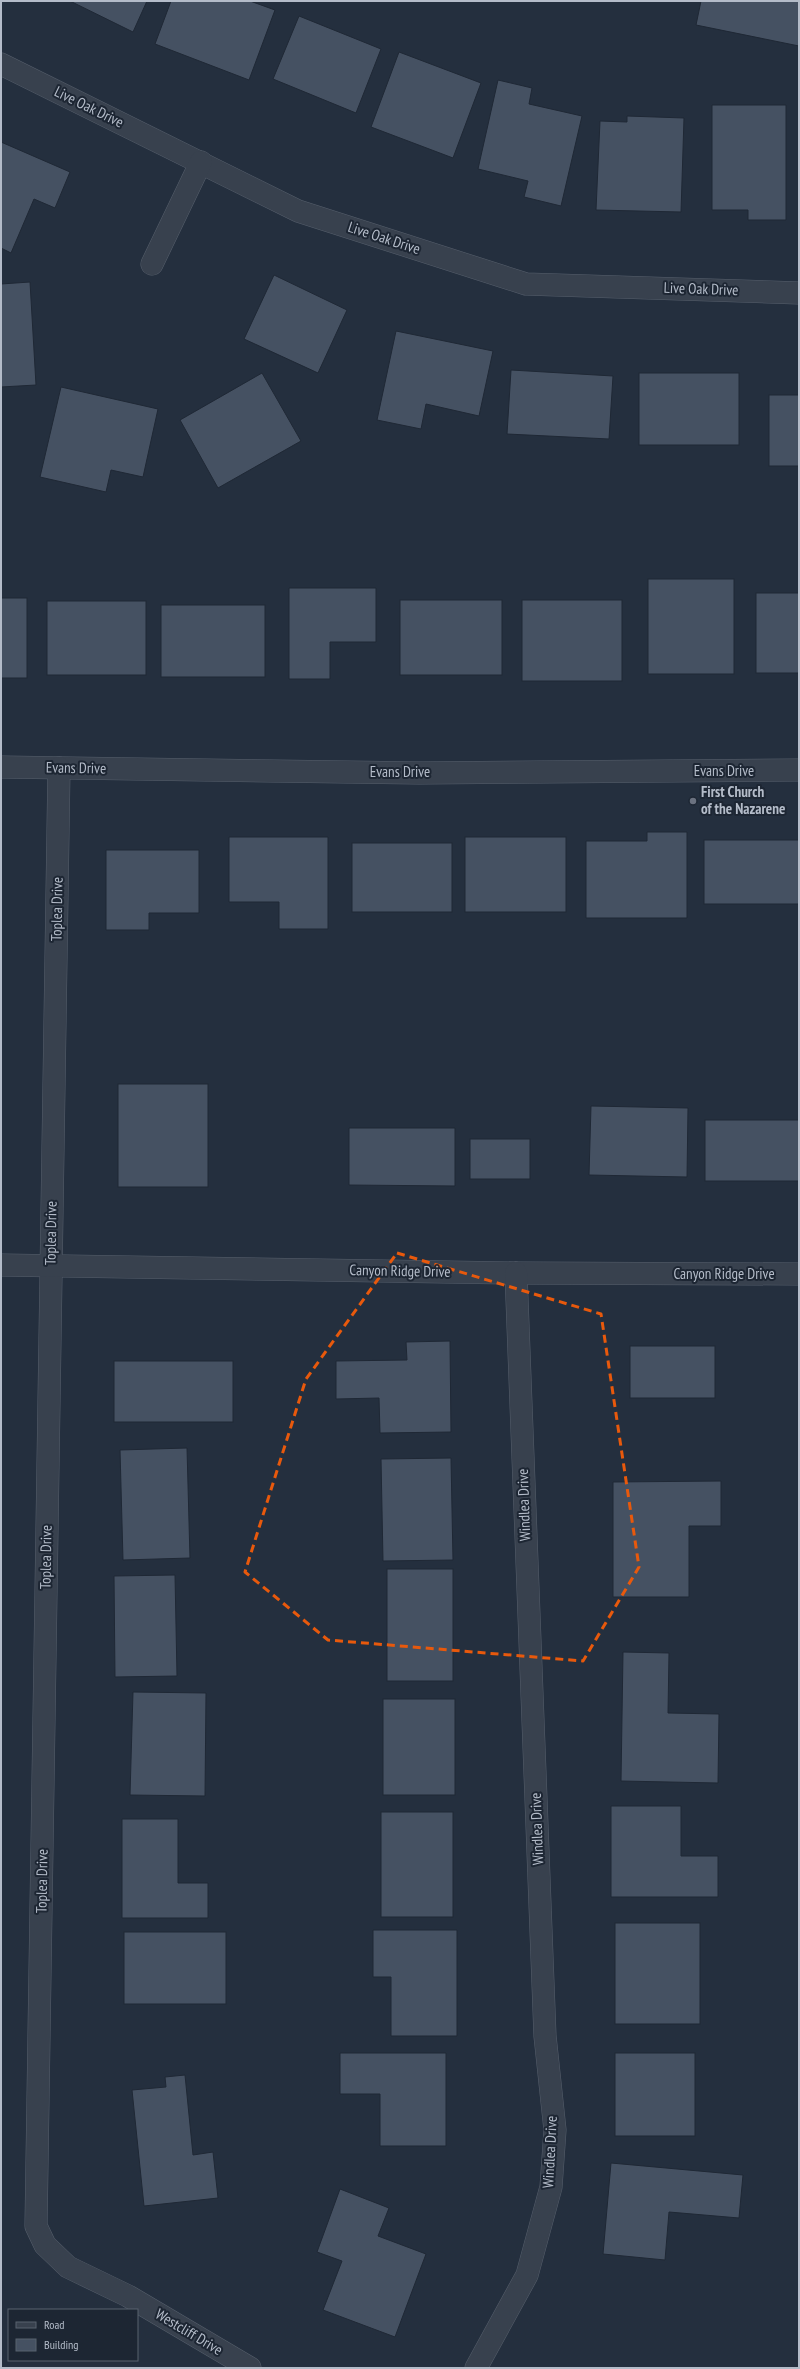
<svg xmlns="http://www.w3.org/2000/svg" width="800" height="2369" font-family="'PT Sans Narrow',sans-serif">
<style>
.building{fill:#455162;stroke:#1f2835}
.lines{fill:none;stroke-linecap:round;stroke-linejoin:round}
.minor-casing{stroke:#565f6c;stroke-width:23}
.minor{stroke:#38414e;stroke-width:22}
.marked{fill:none;stroke:#e8590c;stroke-width:3;stroke-dasharray:8 5;stroke-linejoin:round}
.worship-dot{fill:#6b7280;stroke:#1d2633;stroke-width:1.5}
.labels{text-anchor:middle;stroke-width:4;stroke-linejoin:round;paint-order:stroke}
.street-label{font-size:15px;fill:#b4bcc9;stroke:#1d2633}
.poi-label{font-size:15px;font-weight:bold;fill:#b4bcc9;stroke:#1d2633;text-anchor:start}
</style>
<rect width="100%" height="100%" fill="#242f3e"/>
<g class="building">
<polygon points="70,1 147,1 133,32"/>
<polygon points="171,1 250,1 275,10 249,80 155,44"/>
<polygon points="701,1 799,1 799,46 696,25"/>
<polygon points="299,16 381,49 356,113 273,79"/>
<polygon points="399,52 481,83 453,158 371,127"/>
<polygon points="498,80 532,88 529,104 582,116 561,206 524,197 528,181 478,169"/>
<polygon points="712,105 786,105 786,220 748,220 748,210 712,210"/>
<polygon points="627,116 684,118 681,212 596,210 600,121 627,122"/>
<polygon points="1,142 70,172 55,208 34,199 11,253 1,248"/>
<polygon points="274,275 347,310 318,373 244,339"/>
<polygon points="30,282 36,385 1,387 1,284"/>
<polygon points="396,331 493,351 479,416 426,404 421,429 377,420"/>
<polygon points="511,370 613,376 609,439 507,434"/>
<polygon points="262,373 301,441 218,488 180,420"/>
<rect x="639" y="373" width="100" height="72"/>
<polygon points="61,387 158,409 143,477 111,470 106,492 40,477"/>
<rect x="769" y="395" width="30" height="71"/>
<rect x="648" y="579" width="86" height="95"/>
<polygon points="289,588 376,588 376,642 330,642 330,679 289,679"/>
<rect x="756" y="593" width="43" height="80"/>
<rect x="1" y="598" width="26" height="80"/>
<rect x="400" y="600" width="102" height="75"/>
<rect x="522" y="600" width="100" height="81"/>
<rect x="47" y="601" width="99" height="74"/>
<rect x="161" y="605" width="104" height="72"/>
<polygon points="647,832 687,832 687,918 586,918 586,841 647,841"/>
<polygon points="229,837 328,837 328,929 279,929 279,902 229,902"/>
<rect x="465" y="837" width="101" height="75"/>
<rect x="704" y="840" width="95" height="64"/>
<rect x="352" y="843" width="100" height="69"/>
<polygon points="106,850 199,850 199,913 149,913 149,930 106,930"/>
<rect x="118" y="1084" width="90" height="103"/>
<polygon points="591,1106 688,1108 687,1177 589,1175"/>
<rect x="705" y="1120" width="94" height="61"/>
<polygon points="349,1128 455,1128 455,1186 349,1185"/>
<rect x="470" y="1139" width="60" height="40"/>
<polygon points="450,1341 451,1432 380,1433 379,1398 336,1399 336,1361 407,1360 406,1342"/>
<rect x="630" y="1346" width="85" height="52"/>
<rect x="114" y="1361" width="119" height="61"/>
<polygon points="187,1448 190,1558 123,1560 120,1450"/>
<polygon points="451,1458 453,1560 383,1561 381,1459"/>
<polygon points="721,1481 721,1526 689,1526 689,1597 613,1597 613,1482"/>
<rect x="387" y="1569" width="66" height="112"/>
<polygon points="175,1575 177,1676 115,1677 114,1576"/>
<polygon points="623,1652 669,1653 668,1713 719,1714 718,1783 621,1781"/>
<polygon points="133,1692 206,1693 205,1796 130,1795"/>
<rect x="383" y="1699" width="72" height="96"/>
<polygon points="611,1806 681,1806 681,1856 718,1856 718,1897 611,1897"/>
<rect x="381" y="1812" width="72" height="105"/>
<polygon points="122,1819 178,1819 178,1883 208,1883 208,1918 122,1918"/>
<rect x="615" y="1923" width="85" height="101"/>
<polygon points="373,1930 457,1930 457,2036 391,2036 391,1977 373,1977"/>
<rect x="124" y="1932" width="102" height="72"/>
<polygon points="340,2053 446,2053 446,2146 380,2146 380,2094 340,2094"/>
<rect x="615" y="2053" width="80" height="83"/>
<polygon points="185,2075 193,2155 213,2152 218,2198 144,2206 132,2090 166,2087 165,2077"/>
<polygon points="611,2163 743,2175 739,2218 669,2212 665,2260 603,2254"/>
<polygon points="340,2189 389,2208 378,2236 426,2254 395,2337 323,2310 342,2261 317,2252"/>
</g>
<g class="lines">
<g class="minor-casing">
<g id="minor">
<polyline points="1,64 298,211 526,284 799,293"/>
<polyline points="152,264 201,162"/>
<polyline points="1,767 419,773 799,770"/>
<polyline points="59,768 36,2226 45,2245 68,2267 128,2296 250,2368"/>
<polyline points="1,1265 516,1273 799,1274"/>
<polyline points="476,2368 527,2275 551,2187 555,2130 545,2036 516,1273"/>
</g>
</g>
<use href="#minor" class="minor"/>
</g>
<path class="marked" d="M 397,1253 L 601,1314 L 639,1567 L 583,1661 L 328,1640 L 245,1572 L 306,1379 Z"/>
<circle class="worship-dot" cx="693" cy="801" r="4"/>
<g class="labels">
<g class="street-label">
<text transform="translate(89 107) rotate(26)" y="5">Live Oak Drive</text>
<text transform="translate(384 238) rotate(18)" y="5">Live Oak Drive</text>
<text transform="translate(701 289) rotate(2)" y="5">Live Oak Drive</text>
<text transform="translate(76 768) rotate(1)" y="5">Evans Drive</text>
<text x="724" y="776">Evans Drive</text>
<text x="400" y="777">Evans Drive</text>
<text transform="translate(57 909) rotate(-89)" y="5">Toplea Drive</text>
<text transform="translate(51 1233) rotate(-89)" y="5">Toplea Drive</text>
<text transform="translate(400 1271) rotate(1)" y="5">Canyon Ridge Drive</text>
<text x="724" y="1279">Canyon Ridge Drive</text>
<text transform="translate(524 1505) rotate(-92)" y="5">Windlea Drive</text>
<text transform="translate(46 1557) rotate(-89)" y="5">Toplea Drive</text>
<text transform="translate(537 1829) rotate(-92)" y="5">Windlea Drive</text>
<text transform="translate(42 1881) rotate(-89)" y="5">Toplea Drive</text>
<text transform="translate(550 2152) rotate(-87)" y="5">Windlea Drive</text>
<text transform="translate(189 2332) rotate(31)" y="5">Westcliff Drive</text>
</g>
<g class="poi-label">
<text x="701" y="797">First Church<tspan x="701" dy="17">of the Nazarene</tspan></text>
</g>
</g>
<rect width="800" height="2369" fill="none" stroke="#b4bcc9" stroke-width="4"/>
<rect x="8" y="2309" width="130" height="52" fill="#1d2633" stroke="#59626f"/>
<rect x="16" y="2322" width="20" height="6" fill="#38414e" stroke="#59626f"/>
<text x="44" y="2329" font-size="12" fill="#b4bcc9">Road</text>
<rect x="16" y="2339" width="20" height="12" fill="#455162" stroke="#59626f"/>
<text x="44" y="2349" font-size="12" fill="#b4bcc9">Building</text>
</svg>
